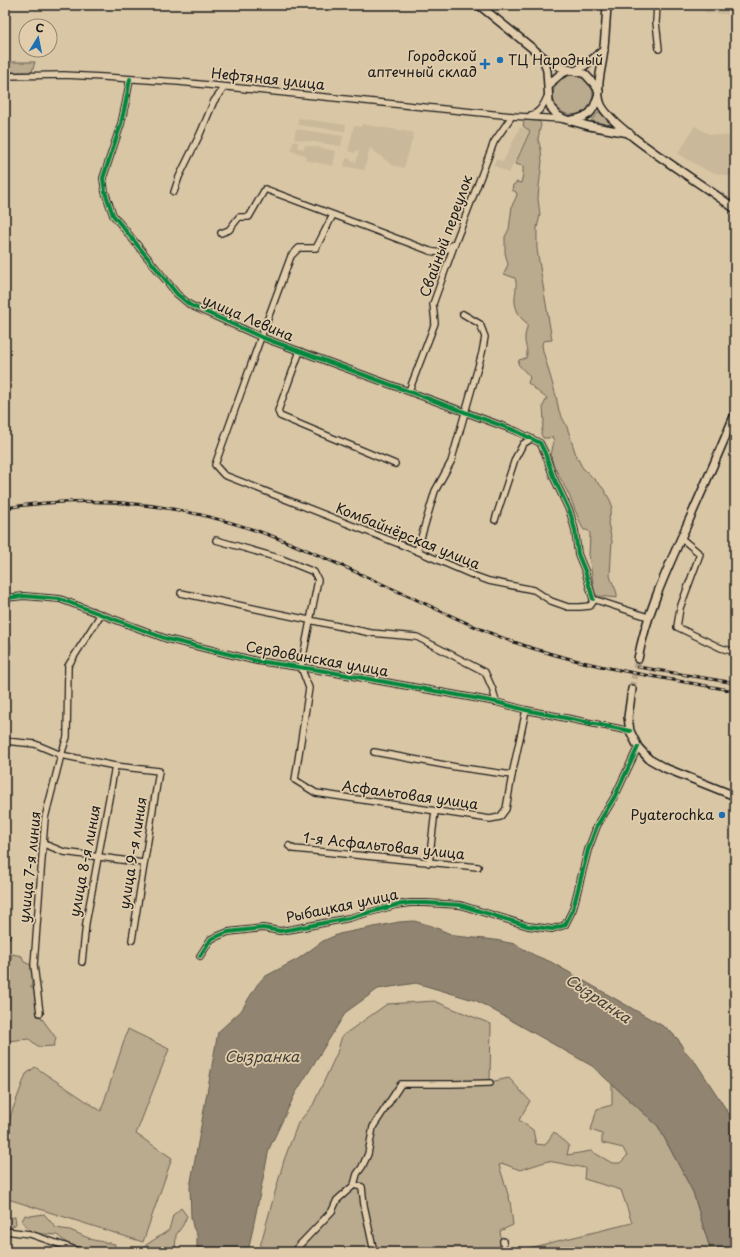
<svg xmlns="http://www.w3.org/2000/svg" width="740" height="1257" font-family="'Playpen Sans',sans-serif">
<style>
.built{fill:#c9b899}
.green{fill:#baaa8e;stroke:#6b6355}
.water{fill:#918571;stroke:#625b4f}
.lines{fill:none;stroke-linecap:round;stroke-linejoin:round}
.major-tunnel{stroke:#b3a48a;stroke-width:7;stroke-dasharray:7 3.5;stroke-linecap:butt}
.minor-casing{stroke:#1c1c1c;stroke-width:8}
.major-casing{stroke:#1c1c1c;stroke-width:10}
.minor{stroke:#e1cdab;stroke-width:5.5}
.major{stroke:#e1cdab;stroke-width:7}
.rail-casing{stroke:#1c1c1c;stroke-width:3}
.rail{stroke:#e1cdab;stroke-width:1.5;stroke-dasharray:4.5;stroke-linecap:butt}
.cycleway-casing{stroke:#e1cdab;stroke-width:6}
.cycleway{stroke:#00873e;stroke-width:4}
.poi-dot{fill:#1f6fb2;stroke:#e1cdab;stroke-width:1.5}
.labels{text-anchor:middle;stroke-width:3.5;stroke-linejoin:round;paint-order:stroke}
.poi-label{font-size:14px;fill:#1c1c1c;stroke:#e1cdab;text-anchor:end}
.street-label{font-size:14px;fill:#1c1c1c;stroke:#e1cdab}
.water-label{font-size:15px;font-style:italic;fill:#45413a;stroke:#e1cdab}
</style>
<rect width="100%" height="100%" fill="#d9c6a5"/>
<filter id="ink" filterUnits="userSpaceOnUse"><feTurbulence type="fractalNoise" baseFrequency=".025" numOctaves="2"/><feDisplacementMap in="SourceGraphic" scale="8" xChannelSelector="R" yChannelSelector="G"/><feConvolveMatrix kernelMatrix="1 2 1 2 8 2 1 2 1" color-interpolation-filters="sRGB"/></filter>
<g filter="url(#ink)">
<g class="built">
<polygon points="700,5 735,5 735,15 706,13"/>
<polygon points="298,118 346,125 345,131 298,125"/>
<polygon points="362,124 414,133 404,168 392,165 370,148 364,170 344,166 346,158 351,159 351,161 356,162 359,151 356,150 355,153 348,151 354,126 361,127"/>
<polygon points="695,126 709,134 735,137 735,178 708,171 678,154"/>
<polygon points="520,127 529,131 509,173 493,165 497,159 503,162"/>
<polygon points="296,129 343,136 341,146 294,139"/>
<polygon points="293,141 298,142 297,147 304,149 305,145 336,151 333,166 305,160 306,155 291,151"/>
</g>
<g class="green">
<polygon points="5,62 35,62 32,72 5,72"/>
<circle cx="573" cy="95" r="20"/>
<polygon points="599,112 614,126 591,121"/>
<path d="M 526,120 L 539,121 L 541,124 L 538,139 L 541,150 L 542,162 L 539,186 L 538,199 L 540,215 L 537,228 L 537,249 L 552,340 L 543,341 L 542,345 L 543,351 L 556,396 L 559,411 L 567,427 L 576,455 L 582,467 L 603,488 L 610,500 L 612,505 L 608,523 L 612,541 L 610,575 C 611,583 618,589 617,598 L 598,596 L 596,595 L 594,590 L 589,555 L 590,533 L 587,530 L 584,530 L 582,527 L 569,495 L 553,464 L 551,456 L 554,440 L 552,437 L 548,438 L 543,438 L 541,434 L 544,421 L 543,406 L 547,398 C 539,394 535,388 528,383 L 530,377 L 518,364 L 519,360 L 526,358 C 529,351 524,344 525,337 C 525,332 529,326 526,322 C 525,321 524,321 523,320 C 519,316 516,309 515,303 C 514,295 518,286 515,278 L 504,274 L 508,264 L 505,253 L 505,237 L 509,229 L 512,206 L 517,195 L 516,192 L 512,190 L 513,185 L 517,182 L 521,183 L 523,174 L 523,166 L 515,164 L 530,131 L 523,126 L 524,121 Z"/>
<polygon points="12,954 22,956 24,962 31,965 33,976 31,988 36,990 40,1016 56,1038 54,1046 39,1047 29,1039 6,1041 5,967 10,964"/>
<polygon points="434,1001 491,1024 490,1082 509,1078 530,1101 519,1120 533,1130 536,1144 545,1145 554,1132 569,1146 567,1155 591,1151 612,1163 620,1163 627,1156 623,1148 602,1143 602,1134 591,1130 597,1109 612,1105 612,1084 658,1126 693,1192 711,1252 512,1252 632,1223 621,1190 584,1179 585,1168 548,1161 520,1170 504,1164 499,1165 510,1201 513,1225 500,1231 503,1252 266,1252 259,1250 284,1160 298,1123 313,1105 337,1053 342,1036 387,1004"/>
<polygon points="128,1029 169,1049 136,1134 172,1158 143,1242 5,1198 5,1151 11,1114 26,1074 35,1067 101,1111"/>
<polygon points="181,1208 187,1216 183,1225 176,1235 175,1252 143,1252 146,1245 169,1230 173,1215"/>
<polygon points="44,1214 56,1228 70,1230 93,1240 115,1244 114,1252 90,1252 68,1244 57,1235 32,1233 22,1221 25,1215 30,1216"/>
<polygon points="15,1217 16,1224 8,1229 5,1228 5,1218"/>
</g>
<polygon class="water" points="414,921 432,926 455,936 495,940 515,944 534,955 551,962 668,1029 678,1039 684,1050 696,1063 735,1123 735,1252 711,1252 693,1192 658,1126 592,1066 477,1001 416,983 378,989 346,1012 295,1094 269,1149 248,1252 197,1252 197,1235 193,1227 191,1217 190,1187 218,1032 241,1011 257,985 264,977 298,959 323,941 339,934 399,922"/>
<g class="lines">
<polyline class="major-tunnel" points="632,689 638,659"/>
<g class="minor-casing">
<g id="minor">
<polyline points="657,5 656,22 659,49"/>
<polyline points="5,76 64,75 103,77 179,82 512,116 562,119"/>
<polyline points="130,79 126,101 121,124 103,178 105,192 113,215 177,294 190,305 261,337 516,431 540,443 545,453 553,476 570,512 575,530 578,554 585,571 593,599"/>
<path d="M 531,115 C 540,113 544,104 548,95"/>
<polyline points="174,192 179,177 200,134 214,101 225,87"/>
<polyline points="333,215 316,248 299,248 291,256 261,337 215,465 224,475 417,551 475,576 489,581 534,590 551,601 568,607 580,607 590,606 593,602 593,599"/>
<path d="M 221,233 L 229,230 L 239,217 L 249,217 L 265,189 L 430,251 C 440,254 446,251 453,244"/>
<polyline points="300,351 278,411 280,416 395,464"/>
<polyline points="409,391 435,323 433,304 455,243 466,215 494,142 512,116"/>
<polyline points="495,520 515,459 523,444 531,439"/>
<polyline points="681,538 700,554 680,608 677,627 721,648 735,652"/>
<polyline points="216,540 282,559 314,572 318,580 301,667 309,688 295,780 316,793 490,819 500,817 506,809 512,775 526,710"/>
<polyline points="417,551 435,491 451,462 482,353 485,337 480,324 463,314"/>
<polyline points="181,593 371,633 417,637 485,672 493,690 496,702"/>
<polyline points="5,598 24,596 60,599 167,639 257,661 319,670 496,702 526,710 630,731"/>
<polyline points="593,599 648,617"/>
<polyline points="5,632 7,647 5,660"/>
<polyline points="5,741 35,744 61,755 115,766 159,771 132,940"/>
<polyline points="374,752 456,767 512,775"/>
<polyline points="44,844 64,852 143,863"/>
<polyline points="289,846 294,849 478,867"/>
<polyline points="429,863 435,811"/>
<polyline points="5,934 7,935"/>
<polyline points="200,956 211,939 228,932 263,928 280,931 293,929 349,918 396,905 410,903 426,903 460,905 528,926 552,929 565,925 573,909 588,850 597,826 615,796 638,747"/>
<polyline points="82,962 86,923 115,766"/>
<polyline points="40,1013 34,965 45,818 61,755 67,737 68,666 101,614"/>
<polyline points="354,1185 362,1187 364,1205 374,1252"/>
<polyline points="5,1231 30,1234 82,1252"/>
<polyline points="503,1241 504,1252"/>
<polyline points="293,1252 332,1211 337,1200 354,1185 357,1174 362,1167 368,1154 373,1127 401,1084 452,1084 490,1083"/>
</g>
</g>
<g class="major-casing">
<g id="major">
<polyline points="479,5 543,57 560,67 585,74 595,85 599,91"/>
<path d="M 607,5 C 606,22 605,39 603,57 C 601,71 596,88 600,102 C 607,128 710,188 735,209"/>
<polyline points="543,57 547,71 549,102 551,108 558,116 564,119 589,126 629,133"/>
<polyline points="575,71 584,66 604,50"/>
<path d="M 549,86 C 555,77 561,72 571,70"/>
<path d="M 572,120 C 589,117 593,113 598,96"/>
<path d="M 638,659 C 646,616 664,576 682,536 C 700,496 718,455 735,414"/>
<polyline points="632,689 628,717 630,731 638,747 649,759 665,768 735,796"/>
</g>
</g>
<use href="#minor" class="minor"/>
<use href="#major" class="major"/>
<g class="rail-casing">
<g id="rail">
<path d="M 5,508 C 95,493 183,504 269,535 C 318,553 365,577 413,598 C 445,613 477,629 511,641 C 583,667 660,677 735,691"/>
<polyline points="638,667 735,683"/>
</g>
</g>
<use href="#rail" class="rail"/>
<g class="cycleway-casing">
<g id="cycleway">
<polyline points="130,79 126,101 121,124 103,178 105,192 113,215 177,294 190,305 261,337 516,431 540,443 545,453 553,476 570,512 575,530 578,554 585,571 593,599"/>
<polyline points="5,598 24,596 60,599 167,639 257,661 319,670 496,702 526,710 630,731"/>
<polyline points="200,956 211,939 228,932 263,928 280,931 293,929 349,918 396,905 410,903 426,903 460,905 528,926 552,929 565,925 573,909 588,850 597,826 615,796 638,747"/>
</g>
</g>
<use href="#cycleway" class="cycleway"/>
</g>
</g>
<g class="poi-dot">
<circle cx="500" cy="60" r="4"/>
<path d="M483 58h4v4h4v4h-4v4h-4v-4h-4v-4h4z"/>
<circle cx="722" cy="815" r="4"/>
</g>
<g class="labels">
<g class="poi-label">
<text x="477" y="61">Городской<tspan x="477" dy="16">аптечный склад</tspan></text>
<text x="508" y="65" text-anchor="start">ТЦ Народный</text>
<text x="714" y="820">Pyaterochka</text>
</g>
<g class="street-label">
<text transform="translate(268 79) rotate(6)" y="5">Нефтяная улица</text>
<text transform="translate(446 236) rotate(-70)" y="5">Свайный переулок</text>
<text transform="translate(248 318) rotate(23)" y="5">улица Левина</text>
<text transform="translate(408 536) rotate(22)" y="5">Комбайнёрская улица</text>
<text transform="translate(317 659) rotate(10)" y="5">Сердовинская улица</text>
<text transform="translate(410 795) rotate(8)" y="5">Асфальтовая улица</text>
<text transform="translate(384 846) rotate(6)" y="5">1-я Асфальтовая улица</text>
<text transform="translate(133 853) rotate(-81)" y="5">улица 9-я линия</text>
<text transform="translate(85 861) rotate(-79)" y="5">улица 8-я линия</text>
<text transform="translate(30 867) rotate(-84)" y="5">улица 7-я линия</text>
<text transform="translate(342 906) rotate(-12)" y="5">Рыбацкая улица</text>
</g>
<g class="water-label">
<text transform="translate(598 999) rotate(34)" y="5">Сызранка</text>
<text x="262" y="1062">Сызранка</text>
</g>
</g>
<rect width="740" height="1257" fill="none" stroke="#e1cdab" stroke-width="20"/>
<rect x="10" y="10" width="720" height="1237" fill="none" stroke="#1c1c1c" stroke-width="1.5" filter="url(#ink)"/>
<g transform="translate(38 38) rotate(10)"><circle r="19" fill="#e1cdab" stroke="#928672"/>
<path d="M0-3L7 15L0 10L-7 15Z" fill="#1f6fb2"/>
<text y="-6" font-size="11" font-weight="bold" text-anchor="middle" fill="#1c1c1c">С</text>
</g>
</svg>
